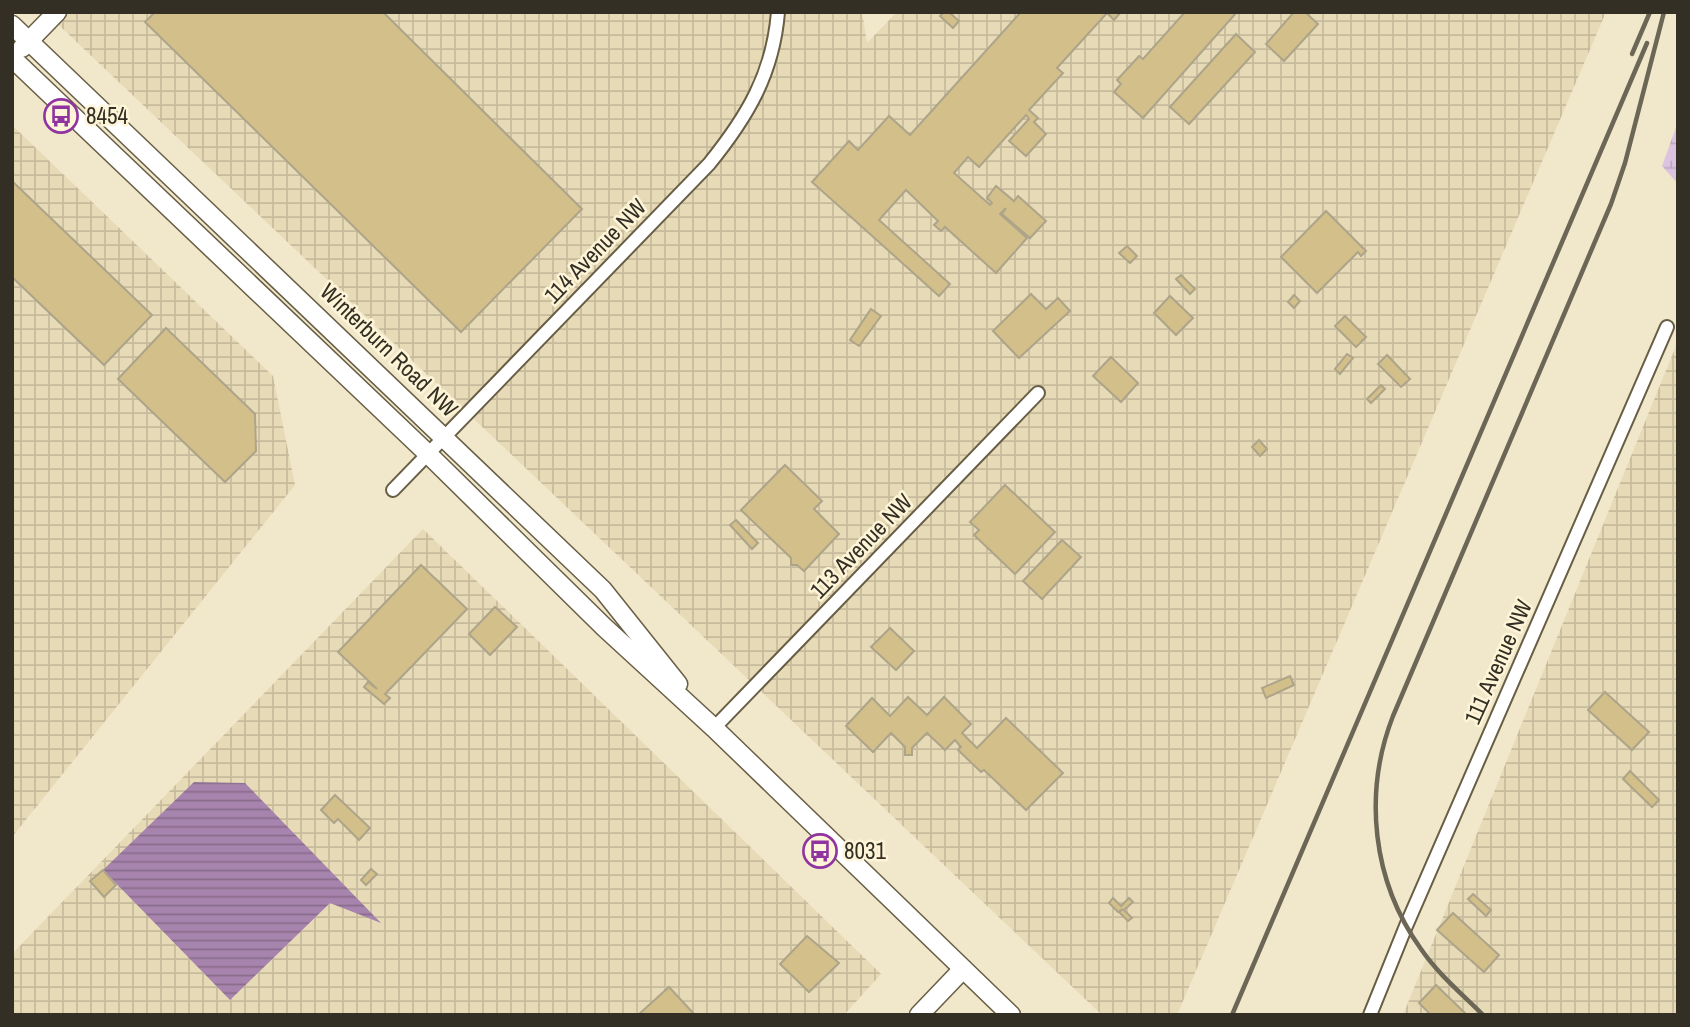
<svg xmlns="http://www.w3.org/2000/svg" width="1690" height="1027" font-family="'Archivo Narrow',sans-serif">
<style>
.industrial{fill:url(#industrial-grid)}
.wetland{fill:url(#wetland-marsh)}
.water{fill:url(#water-rules)}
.building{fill:#d2bf8a;stroke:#ada489;stroke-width:2}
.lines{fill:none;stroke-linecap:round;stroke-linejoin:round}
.street-casing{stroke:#675e45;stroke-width:16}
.secondary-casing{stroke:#675e45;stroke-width:21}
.street{stroke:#fff;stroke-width:12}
.secondary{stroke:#fff;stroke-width:18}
.rail{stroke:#6c6656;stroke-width:4.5}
.labels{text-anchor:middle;stroke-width:5;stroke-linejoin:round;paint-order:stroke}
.poi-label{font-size:23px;fill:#332f24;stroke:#fef4d7;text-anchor:start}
.street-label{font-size:23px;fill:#332f24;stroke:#fef4d7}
</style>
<defs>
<pattern id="industrial-grid" width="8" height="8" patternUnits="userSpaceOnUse" patternTransform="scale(1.75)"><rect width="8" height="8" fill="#e7dab7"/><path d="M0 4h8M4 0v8" fill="none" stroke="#c7bb9d"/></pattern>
<pattern id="wetland-marsh" width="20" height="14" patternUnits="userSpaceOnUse" patternTransform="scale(1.75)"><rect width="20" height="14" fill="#dcc4e0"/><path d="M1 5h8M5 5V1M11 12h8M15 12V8" fill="none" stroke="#bda9c0"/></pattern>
<pattern id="water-rules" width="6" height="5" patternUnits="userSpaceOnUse" patternTransform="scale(1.75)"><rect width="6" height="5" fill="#a784ad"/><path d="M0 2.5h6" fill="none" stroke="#896c8d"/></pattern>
</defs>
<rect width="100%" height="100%" fill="#f1e7ca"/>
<g class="industrial">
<polygon points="45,12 862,12 867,43 897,12 1606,12 1177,1015 1102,1015"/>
<polygon points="12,125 273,376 295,485 12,837"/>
<polygon points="1678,341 1678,1015 1403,1015"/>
<polygon points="423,529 881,974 844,1015 12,1015 12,954"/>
</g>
<polygon class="wetland" points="1678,122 1678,184 1662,166"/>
<polygon class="water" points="194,782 245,783 381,923 330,903 230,1000 103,870"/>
<g class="building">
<polygon points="155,12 383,12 582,209 461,332 145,22"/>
<polygon points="944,12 949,12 959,21 953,28 940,16"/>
<polygon points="1021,12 1121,12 1114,20 1107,13 1057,68 1063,73 1029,110 1038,118 1034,122 1046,134 1026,156 1009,141 1029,119 1026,115 979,167 968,157 954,173 990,205 992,203 987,198 996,186 1014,201 1018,196 1046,221 1030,238 1002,214 1006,208 1000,214 1027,238 996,273 945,227 941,231 934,225 938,221 906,190 879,220 950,284 939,296 812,182 849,141 858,150 889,116 910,135"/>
<polygon points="1185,12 1237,12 1143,118 1114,92 1121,84 1117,80 1139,56 1143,59"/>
<polygon points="1294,12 1305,12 1318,24 1284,61 1266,44"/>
<polygon points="1236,34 1255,52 1189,124 1170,107"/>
<polygon points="12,181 152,315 104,365 12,277"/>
<polygon points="1326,211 1366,251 1361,256 1358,252 1317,293 1281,257"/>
<polygon points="1127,246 1137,256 1130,263 1119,253"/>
<polygon points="1181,275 1195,289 1190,294 1176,279"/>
<polygon points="1031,294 1046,309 1058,298 1070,311 1019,358 993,331"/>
<polygon points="1294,295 1300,301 1294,308 1288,302"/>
<polygon points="1170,296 1193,318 1176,335 1154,313"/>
<polygon points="871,309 881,316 859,346 850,340"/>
<polygon points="1345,316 1366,337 1356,347 1335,326"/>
<polygon points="166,328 255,414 256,451 225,482 118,379"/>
<polygon points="1347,354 1353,358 1340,374 1335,369"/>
<polygon points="1387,355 1410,379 1401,387 1378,364"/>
<polygon points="1111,357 1138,383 1121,402 1093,376"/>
<polygon points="1381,385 1385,389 1371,403 1367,399"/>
<polygon points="1259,440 1267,449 1260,456 1252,447"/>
<polygon points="785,465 822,501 814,509 839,534 804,571 797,565 791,565 791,558 741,510"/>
<polygon points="1005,485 1055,532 1015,574 974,535 979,530 970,522"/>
<polygon points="736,520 758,543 752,549 730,525"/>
<polygon points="1062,540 1081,557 1042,599 1023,581"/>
<polygon points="421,565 467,609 385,694 390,698 384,704 364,687 368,682 377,689 338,652"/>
<polygon points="495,607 517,627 490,655 469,634"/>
<polygon points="890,628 914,651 896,670 871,647"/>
<polygon points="1290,676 1294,685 1266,698 1262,688"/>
<polygon points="1605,692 1649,732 1632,750 1588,710"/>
<polygon points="908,697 927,715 944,697 971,724 962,733 977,748 1006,718 1063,773 1026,810 984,770 981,772 958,750 961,747 955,740 945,750 927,733 912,748 912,755 905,755 905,747 891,733 873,752 846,726 872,698 890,716"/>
<polygon points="1630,771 1659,800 1652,807 1623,779"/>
<polygon points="335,795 370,828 359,840 338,819 334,823 321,810"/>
<polygon points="371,869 377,874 366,885 361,880"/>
<polygon points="103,870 116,885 104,897 90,881"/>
<polygon points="1473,894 1491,910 1486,916 1468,899"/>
<polygon points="1113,898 1121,906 1129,898 1133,902 1124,910 1132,918 1128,921 1119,912 1123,909 1118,912 1109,903"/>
<polygon points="1453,913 1499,955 1484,972 1437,930"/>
<polygon points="807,936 839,963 809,992 780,964"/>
<polygon points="1436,985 1467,1015 1431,1015 1419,1003"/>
<polygon points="669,987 695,1015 638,1015"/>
</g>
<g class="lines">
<g class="street-casing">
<g id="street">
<path d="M 393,490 L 709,164 C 747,117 773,74 778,12"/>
<polyline points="714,728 1038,393"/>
<polyline points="1370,1015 1406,926 1667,327"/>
</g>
</g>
<g class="secondary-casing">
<g id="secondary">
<polyline points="12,25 603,590 678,684"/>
<polyline points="22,48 57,12"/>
<polyline points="12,58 427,453 604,627 714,728 1011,1015"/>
<polyline points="919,1015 963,969"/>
</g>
</g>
<use href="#street" class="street"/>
<use href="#secondary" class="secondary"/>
<g class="rail">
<polyline points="1632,54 1650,12"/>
<polyline points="1232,1015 1647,43"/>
<path d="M 1483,1015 C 1462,994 1438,974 1421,949 C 1372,881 1363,793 1393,716 L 1611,204 L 1625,163 L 1664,12"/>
</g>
</g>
<defs>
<g id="bus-ring" transform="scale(1.75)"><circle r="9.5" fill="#fef4d7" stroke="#90359f" stroke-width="1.5"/><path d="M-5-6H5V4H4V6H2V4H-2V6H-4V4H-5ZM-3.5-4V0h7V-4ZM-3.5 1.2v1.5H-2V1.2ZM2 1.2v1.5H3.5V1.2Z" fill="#90359f"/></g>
</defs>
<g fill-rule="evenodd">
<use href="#bus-ring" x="61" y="116"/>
<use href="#bus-ring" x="820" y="851"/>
</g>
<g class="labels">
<g class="poi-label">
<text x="86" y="124">8454</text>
<text x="844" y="859">8031</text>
</g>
<g class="street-label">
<text transform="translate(595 251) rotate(-46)" y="8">114 Avenue NW</text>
<text transform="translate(389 350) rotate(44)" y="8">Winterburn Road NW</text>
<text transform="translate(861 546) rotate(-46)" y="8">113 Avenue NW</text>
<text transform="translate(1498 662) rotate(-66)" y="8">111 Avenue NW</text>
</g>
</g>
<rect width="1690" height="1027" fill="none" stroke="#332f24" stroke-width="28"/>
</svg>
